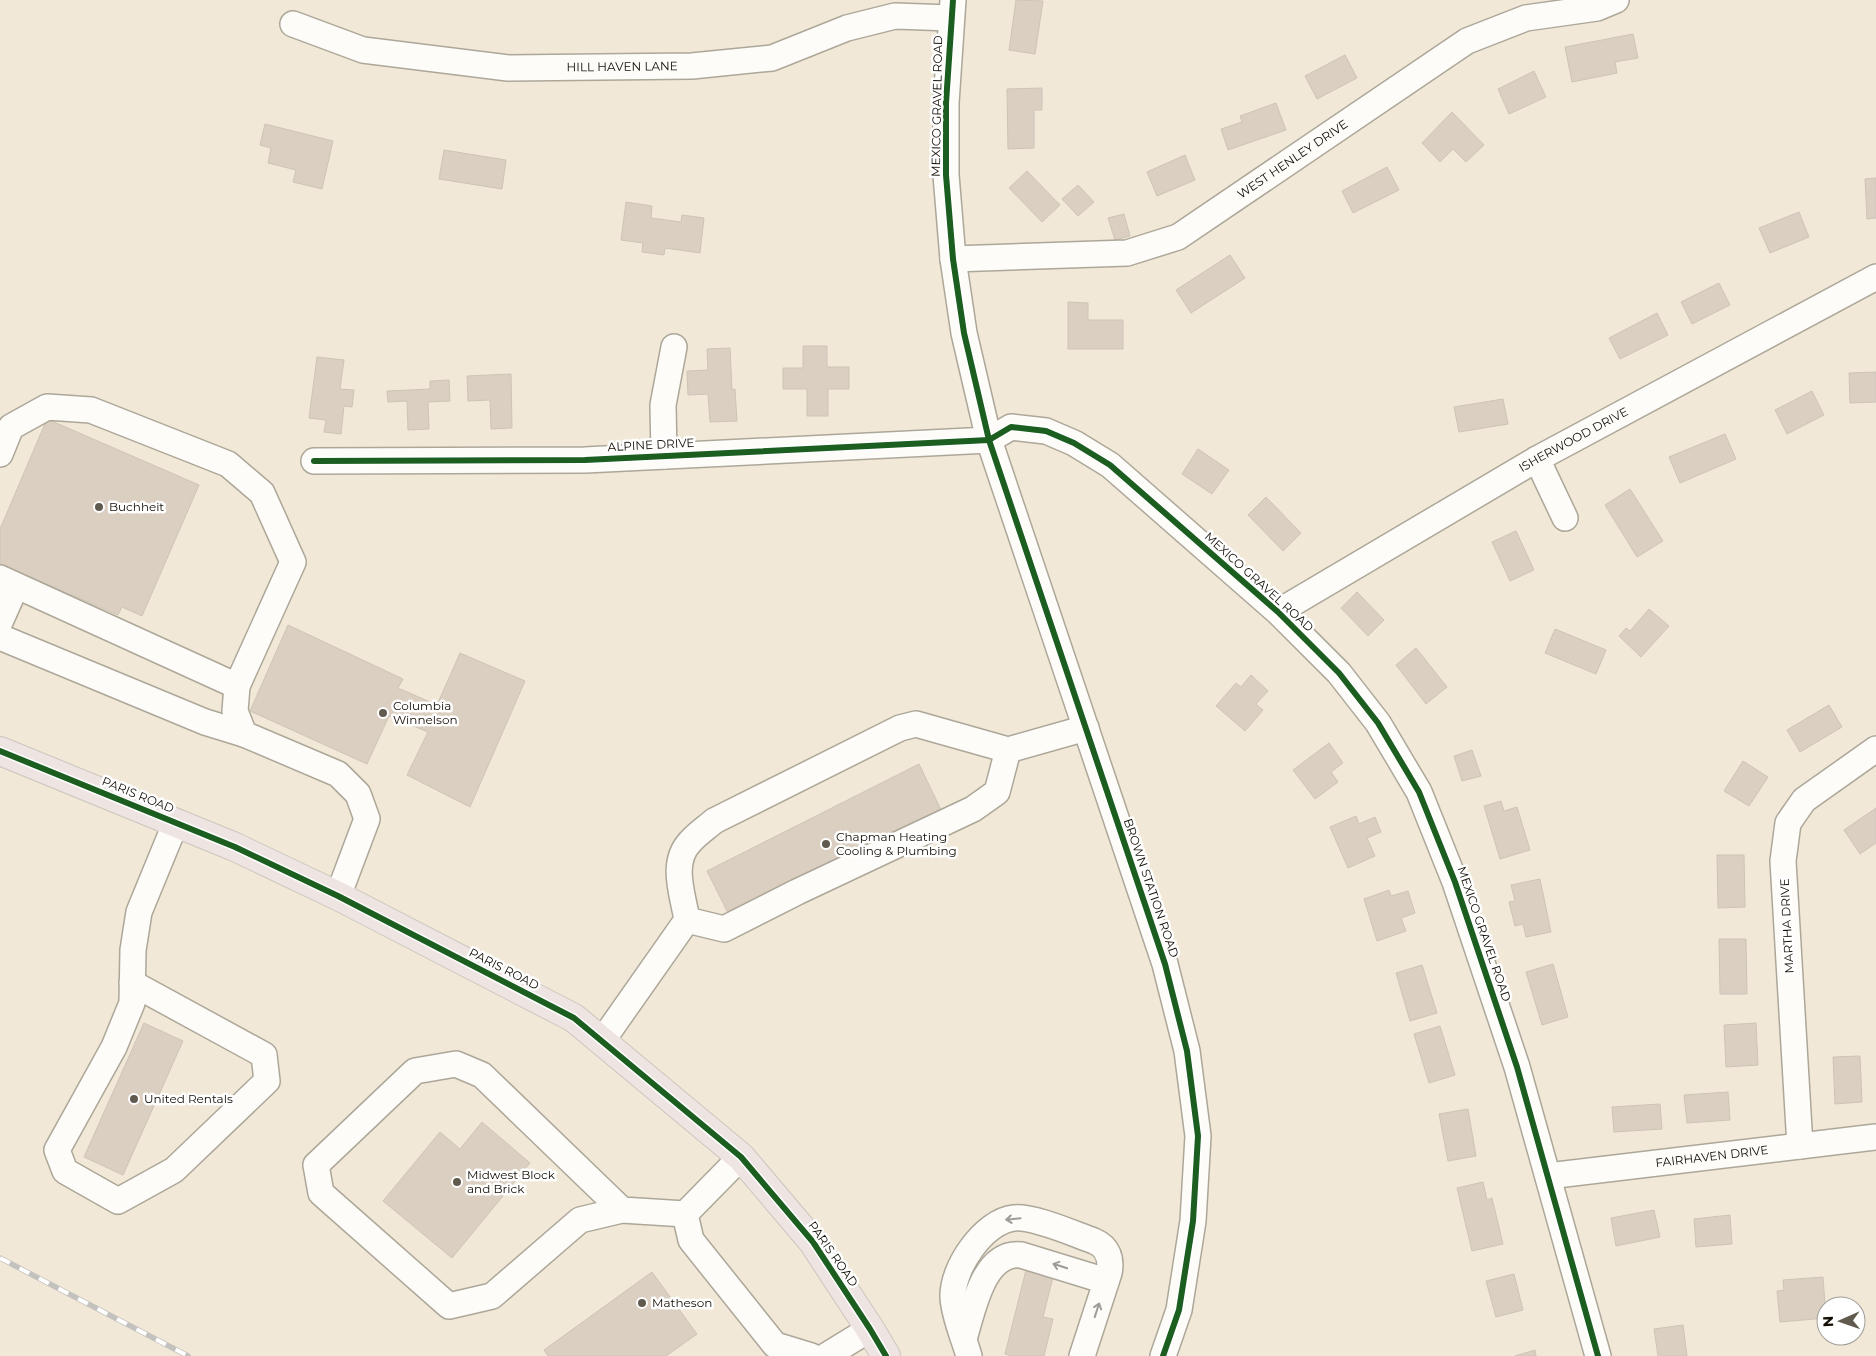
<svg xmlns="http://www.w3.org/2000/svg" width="1876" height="1356" font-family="Montserrat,sans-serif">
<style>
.building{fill:#dbcfc1;stroke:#cdc4b8}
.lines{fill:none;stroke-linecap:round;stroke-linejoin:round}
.minor-casing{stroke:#ada799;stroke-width:28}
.major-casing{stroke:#cbc7be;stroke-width:30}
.minor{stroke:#fdfcf9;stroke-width:25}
.major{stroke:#eee5e2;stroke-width:28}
.rail-casing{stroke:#c4c2be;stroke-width:5.5}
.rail{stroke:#fff;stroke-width:4;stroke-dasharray:11;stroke-linecap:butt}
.cycleway-casing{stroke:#fff;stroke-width:9}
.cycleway{stroke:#1b5e20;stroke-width:6}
.oneway{stroke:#9f9c97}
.poi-dot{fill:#615a4e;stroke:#fff;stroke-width:2}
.labels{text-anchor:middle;stroke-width:5;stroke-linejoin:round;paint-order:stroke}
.street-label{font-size:12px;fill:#130d04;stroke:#fff}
.poi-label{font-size:12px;fill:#130d04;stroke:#fff;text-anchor:start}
</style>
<rect width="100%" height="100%" fill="#f1e8d7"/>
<g class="building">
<polygon points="1016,0 1043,1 1035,54 1009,50"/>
<polygon points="1633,34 1638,58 1615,62 1617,73 1572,82 1565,47"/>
<polygon points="1345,55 1357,78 1317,99 1305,76"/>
<polygon points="1534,71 1546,97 1509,114 1498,89"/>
<polygon points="1042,88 1042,110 1034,110 1034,148 1008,149 1007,89"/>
<polygon points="1276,103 1286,130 1228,150 1221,129 1242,122 1240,116"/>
<polygon points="1452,112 1484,145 1466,162 1453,149 1440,162 1422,143"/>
<polygon points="265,124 333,141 322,189 293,182 296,170 268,163 271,148 260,145"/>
<polygon points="444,150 506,160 502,189 439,179"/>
<polygon points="1185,155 1195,180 1157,196 1147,172"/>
<polygon points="1387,167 1399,190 1353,213 1342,191"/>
<polygon points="1027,171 1060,205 1042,222 1009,188"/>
<polygon points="1876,178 1876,218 1867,219 1865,179"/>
<polygon points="1078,185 1094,202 1078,216 1062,199"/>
<polygon points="626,202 652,206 651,218 681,222 682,215 704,218 700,253 665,248 664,255 642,252 643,243 621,240"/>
<polygon points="1799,212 1809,237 1770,253 1759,228"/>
<polygon points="1124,214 1130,236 1115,240 1108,218"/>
<polygon points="1230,255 1245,278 1191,313 1176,290"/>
<polygon points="1719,283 1730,305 1692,324 1681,302"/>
<polygon points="1068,302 1088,303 1088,320 1123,320 1123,349 1068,349"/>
<polygon points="1657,313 1668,335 1620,359 1609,338"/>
<polygon points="803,346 827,346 827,367 849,367 849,389 828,389 828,416 807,416 807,389 783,389 783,368 803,368"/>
<polygon points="730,348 732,390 735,389 737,421 710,422 708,394 688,395 687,371 708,370 707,349"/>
<polygon points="317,357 344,360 340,389 354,390 352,407 344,406 341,434 324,432 326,420 309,418"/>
<polygon points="1876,372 1876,402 1850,403 1849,373"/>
<polygon points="511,374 512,428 491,429 490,400 468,401 467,376"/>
<polygon points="449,380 450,401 428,402 429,429 408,430 407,401 388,402 387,391 430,389 430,381"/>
<polygon points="1812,391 1824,415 1787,434 1775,410"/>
<polygon points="1503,399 1508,424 1459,432 1454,407"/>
<polygon points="47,419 199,485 142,616 122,607 118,615 0,564 0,529"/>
<polygon points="1725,434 1736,459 1680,483 1669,457"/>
<polygon points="1198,449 1229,470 1212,494 1182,474"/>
<polygon points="1630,489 1663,541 1637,557 1605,505"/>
<polygon points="1266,497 1301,533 1283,551 1248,515"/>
<polygon points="1516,531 1534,570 1510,581 1492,542"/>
<polygon points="1357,592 1384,620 1368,636 1341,608"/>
<polygon points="1649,609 1669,626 1641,657 1619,636 1626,628 1630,631"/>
<polygon points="288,625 403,679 398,688 437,705 460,653 525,681 470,807 407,775 428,732 389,716 367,764 250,711"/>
<polygon points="1555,629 1606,650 1596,674 1545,653"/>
<polygon points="1416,648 1447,687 1426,704 1396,665"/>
<polygon points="1251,675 1268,691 1256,704 1263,710 1245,731 1216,706 1236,683 1241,687"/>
<polygon points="1829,705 1842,727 1800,752 1787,730"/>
<polygon points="1329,743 1343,763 1331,772 1338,782 1315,799 1293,770"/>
<polygon points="1472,750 1481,776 1462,781 1454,756"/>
<polygon points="1743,761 1768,777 1749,806 1724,791"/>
<polygon points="919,764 944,816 733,923 707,871"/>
<polygon points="1501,801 1504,811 1517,807 1530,850 1500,859 1484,806"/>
<polygon points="1876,808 1876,843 1860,854 1844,830"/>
<polygon points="1356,816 1359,824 1375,817 1381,832 1367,838 1375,856 1348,868 1330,827"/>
<polygon points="1717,855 1744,855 1745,907 1718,908"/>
<polygon points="1540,879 1551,932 1526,937 1523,924 1515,926 1509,902 1515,901 1511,885"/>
<polygon points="1389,890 1391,896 1408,891 1415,913 1401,918 1406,931 1377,941 1364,899"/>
<polygon points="1719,939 1746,939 1747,994 1720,994"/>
<polygon points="1553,964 1568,1017 1542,1025 1526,972"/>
<polygon points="1422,965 1437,1013 1410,1021 1396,973"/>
<polygon points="144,1023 183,1041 123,1175 84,1157"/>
<polygon points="1756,1023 1758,1065 1726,1067 1724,1025"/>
<polygon points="1440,1026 1455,1075 1429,1083 1414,1034"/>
<polygon points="1860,1056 1862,1102 1835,1104 1833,1057"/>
<polygon points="1728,1092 1730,1120 1687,1123 1684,1095"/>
<polygon points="1660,1104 1662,1129 1614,1132 1612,1107"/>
<polygon points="1468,1109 1476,1156 1448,1161 1439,1114"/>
<polygon points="482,1122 530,1163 452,1258 383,1201 440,1132 460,1149"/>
<polygon points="1483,1182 1487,1200 1492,1198 1503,1244 1472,1251 1457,1188"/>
<polygon points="1654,1210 1660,1237 1616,1246 1611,1218"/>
<polygon points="1730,1215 1732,1244 1696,1247 1694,1219"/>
<polygon points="1027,1266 1054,1273 1043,1317 1053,1319 1044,1356 1011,1356 1005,1354"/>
<polygon points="652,1272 697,1334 666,1356 548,1356 544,1350"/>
<polygon points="1514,1274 1523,1310 1496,1317 1486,1281"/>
<polygon points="1823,1277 1826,1318 1780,1322 1777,1291 1784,1290 1783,1280"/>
<polygon points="1683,1325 1687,1356 1658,1356 1654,1329"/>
<polygon points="1535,1350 1536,1356 1515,1356"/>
</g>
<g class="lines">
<g class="minor-casing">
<g id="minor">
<polyline points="953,0 946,103 946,175 953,259 964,333 989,440 1165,964 1187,1051 1198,1136 1193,1221 1179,1310 1163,1356"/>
<path id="s1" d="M 293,24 L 363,50 L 508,68 L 692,66 L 772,58 L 847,28 L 895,16 L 951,18"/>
<path id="s2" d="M 953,259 L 1127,253 L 1178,237 L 1467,41 L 1526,18 L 1597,8 L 1616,0"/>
<polyline points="0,454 11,427 47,407 91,410 228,464 262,493 293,562 237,686 235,711 244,734 338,774 358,794 367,819 338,896"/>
<polyline points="664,456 663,405 674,347"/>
<polyline points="1537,459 1565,518"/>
<polyline points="314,461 585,460 989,440 1011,427 1046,431 1074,443 1110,465 1278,612 1339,673 1378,723 1419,792 1455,882 1517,1067 1598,1356"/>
<polyline points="0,578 237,686"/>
<path id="s3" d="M 1278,612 L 1537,459 L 1876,277"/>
<polyline points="0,622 16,586"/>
<polyline points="0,637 205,722 244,734"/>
<polyline points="687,920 724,929 797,892 973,809 997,792 1008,750"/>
<polyline points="132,983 264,1055 267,1081 174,1170 118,1201 65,1171 57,1150 114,1047 132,1003 133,950 139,912 176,822"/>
<path d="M 602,1041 L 687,920 C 683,895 670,863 690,842 C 697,834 706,828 714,821 L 900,728 L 916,724 L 1008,750 L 1086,728"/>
<polyline points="1800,1146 1783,861 1788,823 1804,800 1876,749"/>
<polyline points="741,1157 685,1214 691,1240 775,1345 811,1356"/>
<path id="s4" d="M 1548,1176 L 1876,1137"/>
<polyline points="622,1210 482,1075 456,1064 415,1071 316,1165 321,1193 449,1306 492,1296 580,1220 622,1210 685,1214"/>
<path d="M 964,1339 C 973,1310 983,1251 1021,1255 L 1106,1281"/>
<polyline points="826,1356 870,1329"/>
<path d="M 969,1356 C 964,1338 954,1317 953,1297 C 952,1268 984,1221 1014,1218 C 1034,1216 1074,1234 1094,1241 C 1108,1247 1112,1259 1109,1273 L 1082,1356"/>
</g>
</g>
<g class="major-casing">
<polyline id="major" points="0,751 235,847 338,896 574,1018 741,1157 813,1242 870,1329 886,1356"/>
</g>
<use href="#minor" class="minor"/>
<use href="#major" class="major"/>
<g class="rail-casing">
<polyline id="rail" points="0,1258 188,1356"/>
</g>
<use href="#rail" class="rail"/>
<g class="cycleway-casing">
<g id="cycleway">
<polyline points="953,0 946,103 946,175 953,259 964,333 989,440 1165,964 1187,1051 1198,1136 1193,1221 1179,1310 1163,1356"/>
<polyline points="314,461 585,460 989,440 1011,427 1046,431 1074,443 1110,465 1278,612 1339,673 1378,723 1419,792 1455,882 1517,1067 1598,1356"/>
<polyline points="0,751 235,847 338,896 574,1018 741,1157 813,1242 870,1329 886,1356"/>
</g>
</g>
<use href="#cycleway" class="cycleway"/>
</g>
<defs><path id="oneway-shaft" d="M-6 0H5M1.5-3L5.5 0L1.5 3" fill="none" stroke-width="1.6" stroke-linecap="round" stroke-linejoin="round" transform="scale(1.25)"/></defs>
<g class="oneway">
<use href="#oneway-shaft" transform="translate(1013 1219) rotate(174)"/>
<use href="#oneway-shaft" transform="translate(1060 1266) rotate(-162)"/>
<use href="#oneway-shaft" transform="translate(1097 1310) rotate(-72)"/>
</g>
<g class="poi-dot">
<circle cx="99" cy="507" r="5"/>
<circle cx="383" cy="713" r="5"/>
<circle cx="826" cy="844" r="5"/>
<circle cx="134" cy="1099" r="5"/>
<circle cx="457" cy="1182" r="5"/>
<circle cx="642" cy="1303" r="5"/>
</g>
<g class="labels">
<g class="street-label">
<text dy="4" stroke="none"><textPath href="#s1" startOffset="335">HILL HAVEN LANE</textPath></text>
<text transform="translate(937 106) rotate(-89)" y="4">MEXICO GRAVEL ROAD</text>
<text dy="4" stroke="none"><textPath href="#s2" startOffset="366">WEST HENLEY DRIVE</textPath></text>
<text dy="4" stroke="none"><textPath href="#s3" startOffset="342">ISHERWOOD DRIVE</textPath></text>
<text transform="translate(651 445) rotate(-3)" y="4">ALPINE DRIVE</text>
<text transform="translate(1259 582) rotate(42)" y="4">MEXICO GRAVEL ROAD</text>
<text transform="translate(138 795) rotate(22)" y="4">PARIS ROAD</text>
<text transform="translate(1151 888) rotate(71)" y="4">BROWN STATION ROAD</text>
<text transform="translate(1787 926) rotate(-93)" y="4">MARTHA DRIVE</text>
<text transform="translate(1484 934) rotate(71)" y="4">MEXICO GRAVEL ROAD</text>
<text transform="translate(504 969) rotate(27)" y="4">PARIS ROAD</text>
<text dy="4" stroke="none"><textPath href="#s4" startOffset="165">FAIRHAVEN DRIVE</textPath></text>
<text transform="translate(833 1254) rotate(55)" y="4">PARIS ROAD</text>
</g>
<g class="poi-label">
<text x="109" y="511">Buchheit</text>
<text x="393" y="710">Columbia<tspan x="393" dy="14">Winnelson</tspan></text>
<text x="836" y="841">Chapman Heating<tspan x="836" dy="14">Cooling &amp; Plumbing</tspan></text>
<text x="144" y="1103">United Rentals</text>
<text x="467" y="1179">Midwest Block<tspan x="467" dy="14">and Brick</tspan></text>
<text x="652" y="1307">Matheson</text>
</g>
</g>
<g transform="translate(1841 1321) rotate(268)"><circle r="24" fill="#ffffff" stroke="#a19e9b"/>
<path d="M0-4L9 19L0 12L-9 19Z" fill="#615a4e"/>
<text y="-8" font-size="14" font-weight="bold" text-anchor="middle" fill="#130d04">N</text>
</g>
</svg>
